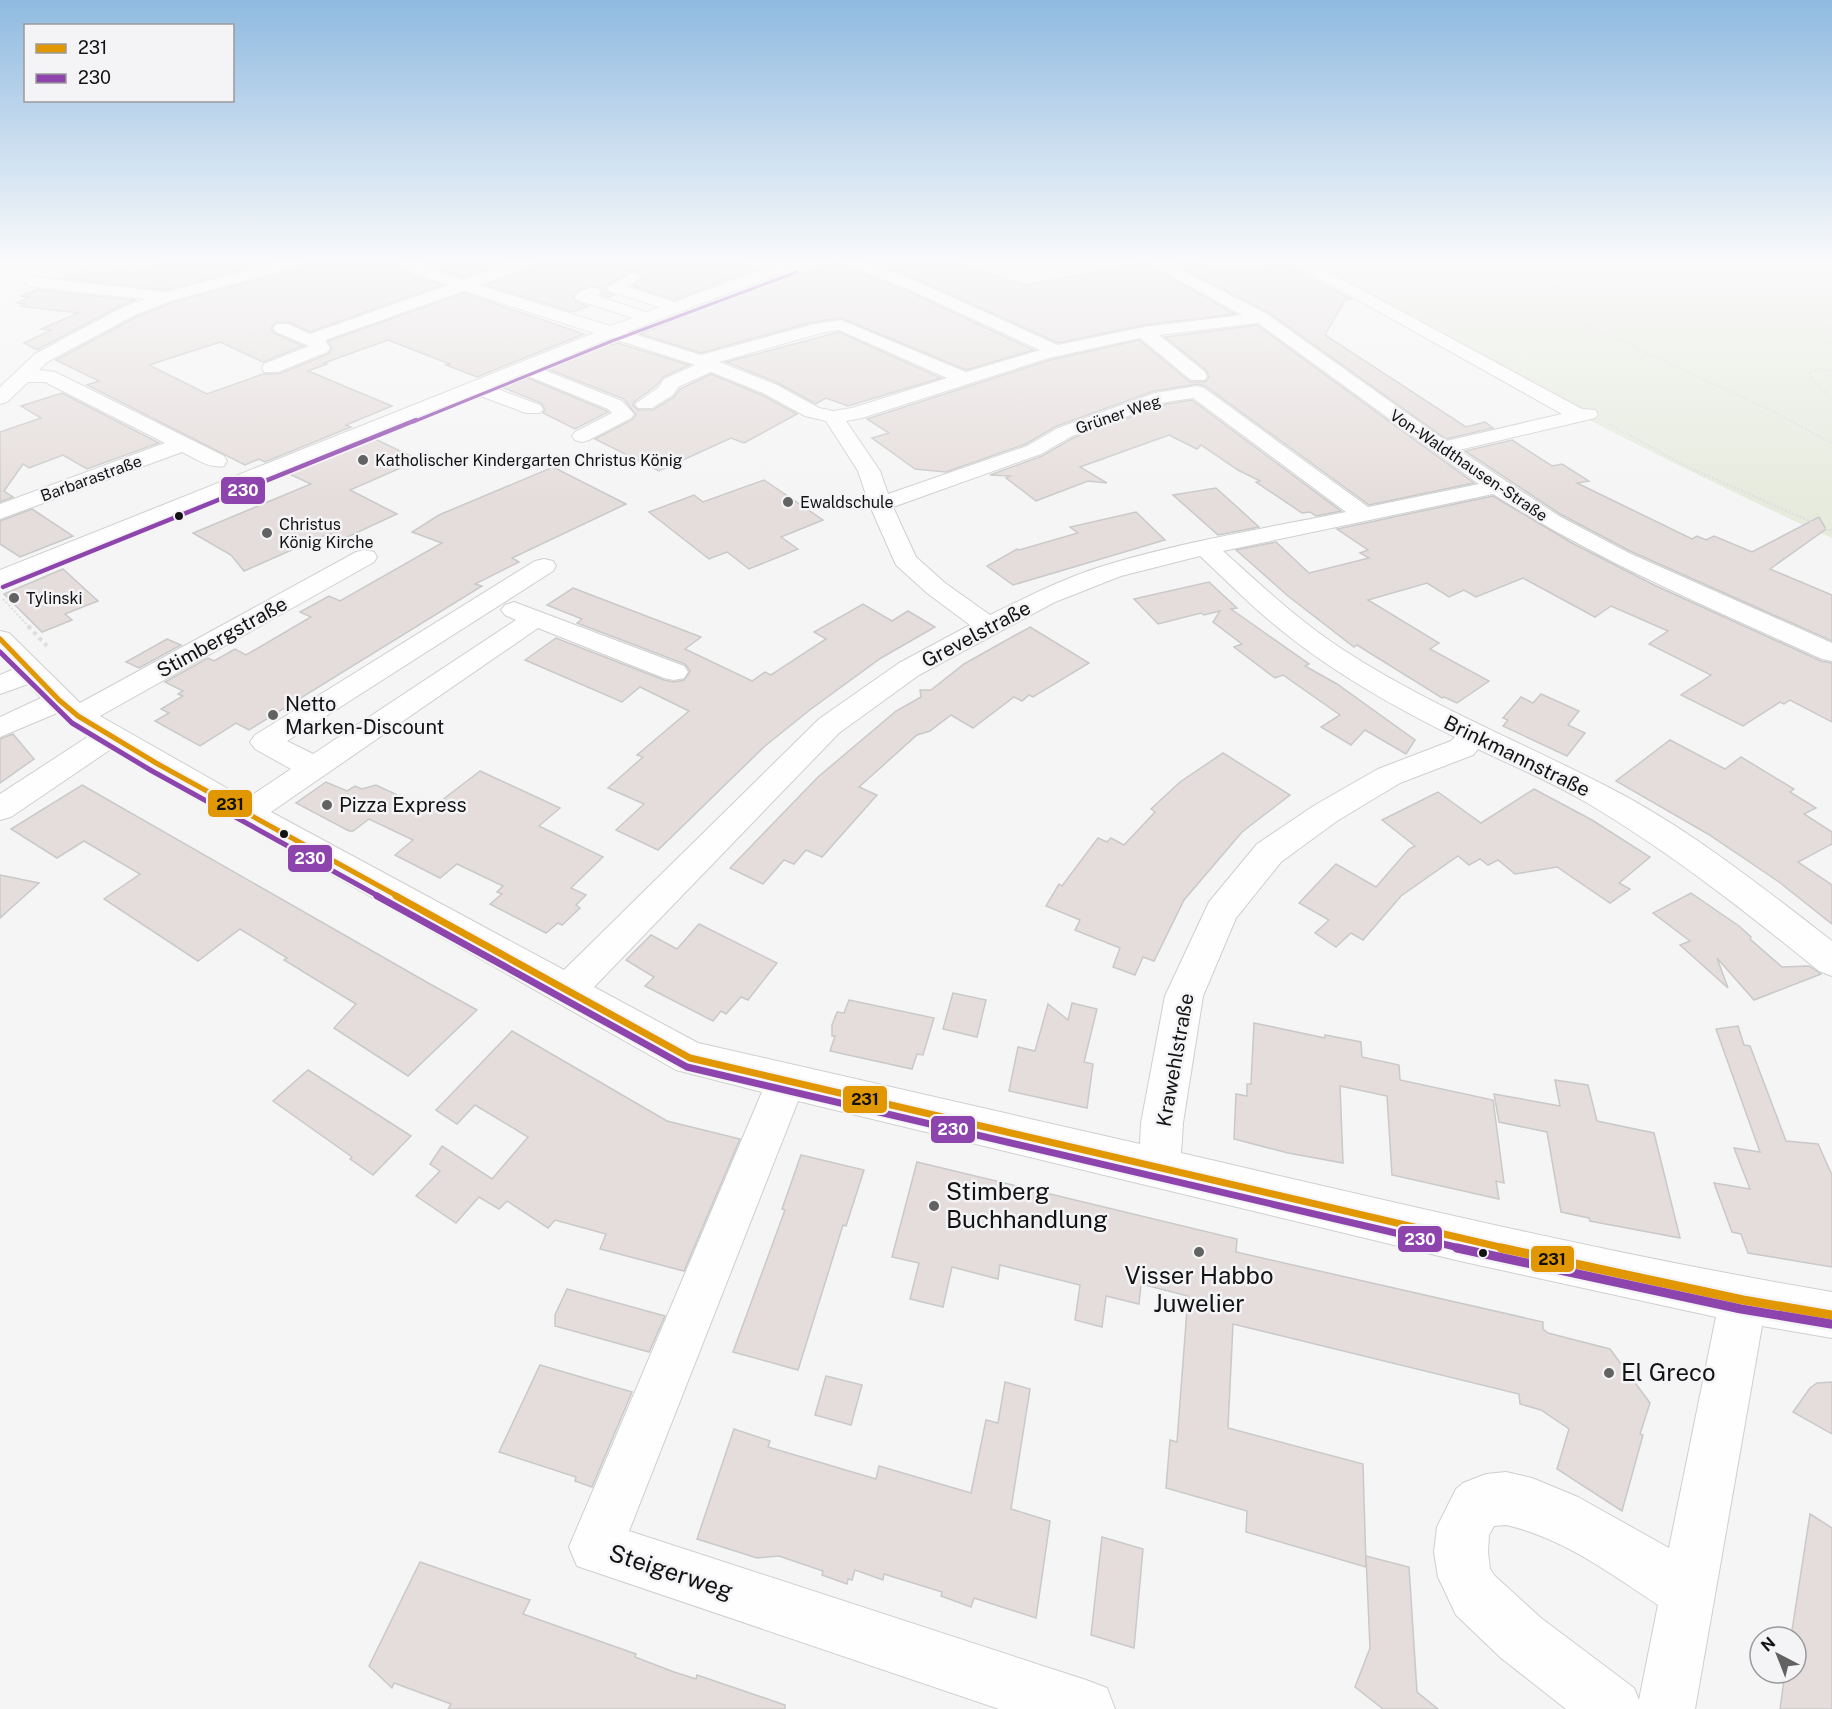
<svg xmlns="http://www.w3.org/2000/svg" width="1832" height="1709" font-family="'Public Sans',sans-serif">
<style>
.green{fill:#e6ebdd}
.building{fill:#e5dddb;stroke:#cac9c9;stroke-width:1.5}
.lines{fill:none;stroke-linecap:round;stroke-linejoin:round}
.minor-casing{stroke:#cfcfd0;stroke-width:2}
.path-far1{stroke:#dededf;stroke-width:2;stroke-dasharray:2 2;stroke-linecap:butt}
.path{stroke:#dededf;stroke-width:4;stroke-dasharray:4 4;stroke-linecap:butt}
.minor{fill:#fefefe;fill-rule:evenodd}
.bus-1-far2-casing{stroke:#f4f4f7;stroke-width:9}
.bus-1-far1-casing{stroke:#f4f4f7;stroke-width:11}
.bus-1-casing{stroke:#f4f4f7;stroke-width:14}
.bus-2-far4-casing{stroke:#f4f4f7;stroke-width:5}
.bus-2-far3-casing{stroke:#f4f4f7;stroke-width:8}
.bus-2-far2-casing{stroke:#f4f4f7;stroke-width:9}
.bus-2-far1-casing{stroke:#f4f4f7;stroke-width:11}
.bus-2-casing{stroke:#f4f4f7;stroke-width:14}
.bus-1-far2{stroke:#e09702;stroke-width:5}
.bus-1-far1{stroke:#e09702;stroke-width:7}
.bus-1{stroke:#e09702;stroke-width:9}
.bus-2-far4{stroke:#8e44ad;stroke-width:3}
.bus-2-far3{stroke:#8e44ad;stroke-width:4.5}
.bus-2-far2{stroke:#8e44ad;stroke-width:5}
.bus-2-far1{stroke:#8e44ad;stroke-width:7}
.bus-2{stroke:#8e44ad;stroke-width:9}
.poi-dot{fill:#636263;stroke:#f4f4f7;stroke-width:2}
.bus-dot{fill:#141314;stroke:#f4f4f7;stroke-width:2}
.labels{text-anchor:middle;stroke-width:5;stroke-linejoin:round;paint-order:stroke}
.far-street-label{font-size:16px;fill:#141314;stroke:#f4f4f7}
.far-poi-label{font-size:16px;fill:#141314;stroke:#f4f4f7;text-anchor:start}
.street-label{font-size:20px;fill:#141314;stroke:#f4f4f7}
.poi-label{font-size:20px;fill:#141314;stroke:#f4f4f7;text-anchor:start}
.near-poi-label{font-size:24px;fill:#141314;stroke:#f4f4f7;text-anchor:start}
.near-street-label{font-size:24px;fill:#141314;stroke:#f4f4f7}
.line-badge{stroke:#f4f4f7;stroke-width:2}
.badge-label{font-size:16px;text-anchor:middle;font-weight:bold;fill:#fff}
.pale-badge-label{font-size:16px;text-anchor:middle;font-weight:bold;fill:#111}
</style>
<rect width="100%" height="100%" fill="#f5f5f6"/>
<path class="green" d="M 1295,263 L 1832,263 L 1832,538 C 1648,455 1472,359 1295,263 Z"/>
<g class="building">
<polygon points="157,263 267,263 166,290 63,278 79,271 108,274 115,271 136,273"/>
<polygon points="306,263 396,263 414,276 441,285 310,332 289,322 276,322 271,328 274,333 303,346 263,362 220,342 149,365 207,394 263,374 279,374 328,354 332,348 328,341 464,293 584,334 477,377 446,365 450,364 388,340 324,363 327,364 308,371 392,406 346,425 351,427 265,462 259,459 245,465 87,385 99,381 56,360 136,317 174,302 302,268"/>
<polygon points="425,263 505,263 463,278"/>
<polygon points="537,263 744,263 758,268 675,300 633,286 644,277 633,270 606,286 607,292 614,295 608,297 601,295 603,291 596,286 578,290 573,298 576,302 588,306 573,312 486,285 533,268"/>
<polygon points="833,263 843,263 847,268 907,291 1034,350 966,370 841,318 813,322 701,353 640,334 697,311 693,309 780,276 786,278"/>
<polygon points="875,263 956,263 1025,285 1099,272 1095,270 1145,263 1235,314 1144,325 1058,343 921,281"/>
<polygon points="1172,263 1197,263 1206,268 1214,267 1223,271 1235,269 1241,272 1287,265 1351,299 1345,300 1325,335 1466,427 1485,422 1493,428 1446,439 1268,312"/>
<polygon points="36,290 136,300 122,305 37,350 24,343 51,330 41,329 78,313 20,306 26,304 17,303 30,297 20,296"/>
<polygon points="1257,325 1474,483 1369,505 1205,386 1198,384 1154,391 1057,426 1026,444 946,472 915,469 872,438 889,433 867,419 1050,360 1139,340 1190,382 1205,382 1209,377 1206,370 1165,337"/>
<polygon points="839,332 941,378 848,406 826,398 816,404 778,383 726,362"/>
<polygon points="607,342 613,345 618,343 689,365 663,377 657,385 634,402 633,405 638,410 653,410 674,397 680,389 711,374 762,395 797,414 744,443 731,438 659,471 595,439 632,420 636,415 624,399 545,368"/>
<polygon points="523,376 607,411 608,412 575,429 543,413 545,409 541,403 499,386"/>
<polygon points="62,393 159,443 87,469 63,455 29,468 23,464 4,491 13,497 0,502 0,432 41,418 21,406"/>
<polygon points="1192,400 1341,511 1316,516 1310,512 1302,513 1256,482 1260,481 1238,470 1201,445 1197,449 1169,435 1080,467 1107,483 1088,481 1036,501 1006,478 1010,476 990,475 1042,456 1073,438 1167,404"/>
<polygon points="373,438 419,460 350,490 397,514 341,540 330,533 244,571 231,555 193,533 311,484 287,473"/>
<polygon points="1512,440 1552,466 1562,464 1589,481 1577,483 1692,539 1697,536 1706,540 1714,536 1752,552 1819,517 1826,529 1770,569 1832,595 1832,641 1630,551 1560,514 1465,451"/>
<polygon points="553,467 626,504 512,558 519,562 475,584 482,586 249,730 236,723 200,746 155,721 169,713 161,709 183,696 178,694 183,691 165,682 208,658 214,661 235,649 246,655 311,617 300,612 329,596 340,601 442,543 412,532 439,515"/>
<polygon points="764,480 823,520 781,537 798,549 749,569 727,552 709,559 649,512 694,495 703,502"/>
<polygon points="1216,488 1237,507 1259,527 1218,535 1173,495"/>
<polygon points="1493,496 1572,543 1654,585 1821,661 1832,663 1832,722 1790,700 1784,704 1780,702 1743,726 1681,695 1711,675 1649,644 1668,631 1611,606 1595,617 1523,578 1476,597 1464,590 1449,597 1427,583 1368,600 1439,643 1430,649 1489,681 1457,703 1444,697 1442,698 1357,645 1354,647 1288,596 1236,550 1276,542 1309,573 1369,558 1360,553 1368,550 1337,529"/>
<polygon points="32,509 73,536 20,557 0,544 0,521"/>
<polygon points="1136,512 1165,540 1013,585 987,566 1017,549 1019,550 1078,533 1070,527"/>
<polygon points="63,569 98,601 65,614 72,620 42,632 4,594"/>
<polygon points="1209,582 1237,608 1231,609 1309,664 1305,666 1337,684 1415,740 1406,754 1365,730 1351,745 1321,727 1340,715 1283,675 1275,678 1234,647 1242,644 1213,622 1220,611 1204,615 1201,613 1158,624 1134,599"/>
<polygon points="573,588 701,637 685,649 752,681 765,672 771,675 826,639 814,632 863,604 892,621 908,611 935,627 881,658 811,709 765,746 658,850 616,830 644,804 608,788 643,757 637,755 689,711 640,687 622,702 525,660 556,638 664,680 674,682 684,680 690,671 685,664 577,623 582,619 547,605"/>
<polygon points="1030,627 1089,663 1033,697 1029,695 1022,701 1014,697 973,728 951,715 930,731 917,735 859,787 877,795 822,857 806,850 794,864 784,860 763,884 730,868 818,777 896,711 921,697 920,690 931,690 964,664"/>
<polygon points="167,639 181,645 139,668 126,662"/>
<polygon points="1541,694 1579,711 1568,725 1585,733 1567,756 1503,726 1508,720 1503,718 1521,697 1533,703"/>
<polygon points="13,734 34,759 0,783 0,739"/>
<polygon points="1670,740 1725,769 1741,757 1794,789 1790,792 1816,808 1804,814 1832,832 1832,844 1798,862 1832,885 1832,924 1779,882 1708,834 1616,781"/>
<polygon points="1223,753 1290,795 1242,832 1184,900 1154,961 1143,957 1135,975 1113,967 1120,948 1075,930 1080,920 1046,906 1059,884 1062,886 1098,838 1107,842 1111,838 1124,845 1155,812 1151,809 1180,782"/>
<polygon points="480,771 560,808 539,826 603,857 571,888 586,895 576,905 580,908 562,925 558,923 546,933 490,904 502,894 497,892 503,886 457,864 440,878 395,855 413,840 369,819 353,831 349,831 296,803 326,782 347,791 355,786 362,789 376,785 429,810"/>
<polygon points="82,785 430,984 477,1010 408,1076 334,1028 356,1004 284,960 287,958 240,929 198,961 104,899 140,874 84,841 57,858 11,829"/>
<polygon points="1534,789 1592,820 1650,857 1619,883 1630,889 1610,903 1557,867 1515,874 1498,860 1488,865 1480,859 1469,865 1458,856 1401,896 1363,940 1351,933 1336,947 1315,933 1329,920 1299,903 1336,864 1376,887 1409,849 1415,846 1382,820 1438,792 1481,823"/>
<polygon points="0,875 39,883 0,918"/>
<polygon points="1691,893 1739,926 1751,937 1750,939 1782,967 1809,966 1821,974 1754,1000 1717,958 1728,988 1680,945 1690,941 1653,913"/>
<polygon points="699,924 777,963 748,1000 741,997 726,1014 721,1011 713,1021 645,986 654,977 626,960 651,935 677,949"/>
<polygon points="953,993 986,1000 977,1037 943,1029"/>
<polygon points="849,1000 934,1018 923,1055 917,1054 912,1069 830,1051 835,1036 832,1036 832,1025 837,1012 844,1013"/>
<polygon points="1072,1003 1097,1009 1084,1062 1093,1064 1087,1108 1009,1091 1018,1047 1035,1051 1048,1004 1068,1020"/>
<polygon points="1254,1023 1325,1038 1325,1035 1361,1042 1362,1057 1399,1065 1400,1080 1493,1100 1504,1183 1496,1181 1499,1199 1392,1175 1387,1096 1340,1086 1343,1163 1288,1153 1234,1139 1236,1094 1247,1096 1247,1084 1251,1084"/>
<polygon points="1738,1026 1744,1045 1750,1046 1786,1141 1818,1144 1832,1175 1832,1267 1748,1253 1741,1234 1732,1232 1714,1183 1750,1189 1734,1148 1760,1152 1716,1029"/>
<polygon points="512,1031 667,1121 740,1139 684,1271 600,1249 606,1234 555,1220 548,1228 507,1201 499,1209 479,1197 456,1223 416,1196 440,1171 430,1164 442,1146 492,1179 528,1137 475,1105 457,1124 436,1110"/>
<polygon points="308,1070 411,1136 373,1175 350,1159 352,1157 273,1101"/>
<polygon points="1555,1080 1588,1085 1597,1121 1654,1133 1680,1238 1590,1221 1589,1218 1561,1212 1547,1132 1499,1122 1494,1094 1560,1106"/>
<polygon points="801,1155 864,1170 846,1226 843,1225 798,1370 733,1352 785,1210 782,1209"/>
<polygon points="917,1162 1237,1239 1236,1252 1543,1322 1543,1329 1548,1333 1610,1349 1650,1403 1640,1434 1643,1435 1622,1511 1557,1469 1569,1429 1541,1410 1520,1404 1519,1394 1233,1324 1228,1428 1363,1464 1366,1567 1246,1532 1247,1511 1166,1488 1170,1440 1177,1442 1188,1296 1141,1284 1139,1304 1106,1296 1102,1327 1075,1320 1080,1285 1000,1265 998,1279 952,1267 943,1307 910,1299 919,1263 892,1257"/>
<polygon points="567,1289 665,1316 649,1352 555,1326 555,1315"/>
<polygon points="540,1365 632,1392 592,1487 575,1481 576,1477 499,1452"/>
<polygon points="826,1376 862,1385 851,1425 815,1415"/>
<polygon points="1005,1382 1030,1389 1011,1509 1050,1521 1036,1618 974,1598 971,1607 941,1596 942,1592 884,1574 883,1580 855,1570 852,1580 848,1579 847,1584 822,1575 823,1571 779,1556 757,1558 697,1539 734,1429 770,1441 768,1447 876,1479 879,1466 971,1493 986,1420 998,1423"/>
<polygon points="1832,1382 1832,1434 1793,1412 1810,1388 1817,1383"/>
<polygon points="1810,1514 1832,1528 1832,1709 1780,1709 1785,1673 1796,1673 1796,1637 1791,1637"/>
<polygon points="1102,1537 1143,1549 1134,1648 1091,1635"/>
<polygon points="1366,1556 1409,1567 1417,1692 1438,1709 1383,1709 1355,1687 1370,1648"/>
<polygon points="420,1562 530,1600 523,1614 636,1654 635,1657 674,1672 696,1679 697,1675 785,1705 785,1709 448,1709 451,1704 394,1683 392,1688 369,1666"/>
</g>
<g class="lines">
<g class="minor-casing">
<g id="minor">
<path d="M 277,263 L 304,263 L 301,266 L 173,300 L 135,315 L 47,362 L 39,370 L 55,372 L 224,456 L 227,461 L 224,466 C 208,469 195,458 182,452 L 0,519 L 0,504 L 165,443 L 45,382 L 28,382 L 7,402 L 0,404 L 0,387 L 35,354 L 123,307 L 146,299 L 32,287 L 26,285 L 24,282 L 26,279 L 32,277 L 166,292 Z"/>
<path d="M 398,263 L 418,263 L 463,280 L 512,263 L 535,263 L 532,266 L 479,285 L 610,326 L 633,318 L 577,300 L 575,297 C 580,290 590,286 599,289 L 601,292 L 597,296 L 646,312 L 659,307 L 609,291 L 607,288 L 634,272 L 642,277 L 628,287 L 675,302 L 778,263 L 802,263 L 799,266 L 627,332 L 701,355 L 814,324 L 841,320 L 966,372 L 1040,350 L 908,289 L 848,266 L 845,263 L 868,263 L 920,283 L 1058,345 L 1144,327 L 1242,315 L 1147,263 L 1167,263 L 1267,314 L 1446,441 L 1562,414 L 1292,263 L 1312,263 L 1582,409 L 1595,410 L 1598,414 L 1595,418 L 1459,450 L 1559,516 L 1629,553 L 1832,643 L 1832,661 L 1822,659 C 1710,608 1598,561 1493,494 L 1223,551 C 1262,586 1299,621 1342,649 C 1426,704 1519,741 1608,787 C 1688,828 1761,886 1832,941 L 1832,976 L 1819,971 C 1745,911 1671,853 1589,804 C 1554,783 1515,767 1478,749 L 1473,755 L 1400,783 L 1337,821 L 1281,862 L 1236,918 L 1203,996 L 1183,1123 L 1181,1153 C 1397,1203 1613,1255 1832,1292 L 1832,1338 L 1762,1326 L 1695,1709 L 1566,1709 L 1501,1658 L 1456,1615 L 1438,1577 L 1434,1552 L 1437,1527 L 1456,1489 L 1463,1483 L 1486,1474 L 1506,1472 L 1532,1478 L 1578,1497 L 1669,1548 L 1716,1317 L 1460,1261 L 798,1101 L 629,1531 L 1086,1680 L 1107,1688 L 1115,1709 L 999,1709 L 577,1566 L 569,1547 L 762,1092 L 676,1070 L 111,749 L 11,817 L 0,820 L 0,794 L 89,736 L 57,713 L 0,737 L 0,717 L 41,698 L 28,684 L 0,694 L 0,675 L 14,669 L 0,655 L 0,631 L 9,633 L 80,703 L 356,552 L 365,550 L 374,552 L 377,557 L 374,562 L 100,716 L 246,799 L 291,769 L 255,749 L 250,742 L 255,735 L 535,561 L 544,559 L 553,561 L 556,566 L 553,571 L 287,741 L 313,754 L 516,620 L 505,615 L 501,610 L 505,605 L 514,602 L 684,666 L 688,672 L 684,678 L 674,680 L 664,678 L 538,628 L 271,812 L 564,970 L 819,719 L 899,663 L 970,625 L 927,593 L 896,565 L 869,504 L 858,471 L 826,421 L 805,416 L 763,393 L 711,372 L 678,387 L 673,395 L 652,408 L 638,408 L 635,404 L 659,387 L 664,379 L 695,365 L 611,338 L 539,368 L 622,401 L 634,414 L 631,418 L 589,440 L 582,442 L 575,440 L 572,436 L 575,432 L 612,413 L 608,409 L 523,374 L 492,387 L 540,405 L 543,409 L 540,413 L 526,413 L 475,394 L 0,586 L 0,570 L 594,333 L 464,291 L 325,340 L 330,348 L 327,352 L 278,372 L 264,372 L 262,368 L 264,364 L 309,346 L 276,332 L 273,328 L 276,324 L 288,324 L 310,334 L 448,285 L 415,274 ZM 1258,323 L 1479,484 L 1368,507 L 1204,388 L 1197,386 L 1155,393 L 1058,428 L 1027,446 L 888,494 L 880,471 L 846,421 L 862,418 L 1049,358 L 1140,338 L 1191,380 L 1205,380 L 1207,376 L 1205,372 L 1159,335 ZM 839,330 L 947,378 L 852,408 L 833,411 L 819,408 L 777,385 L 719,362 L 821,333 ZM 1193,398 L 1346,512 C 1267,528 1180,542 1103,566 C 1064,578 1027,597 990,615 L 945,583 L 916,557 L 893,507 L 1041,454 L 1072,436 L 1166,402 ZM 1200,556 C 1228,582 1256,611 1286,634 C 1336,674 1398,709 1455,737 L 1451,741 L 1378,769 L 1315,805 L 1257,844 L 1209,902 L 1165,996 L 1141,1123 L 1140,1144 L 698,1043 L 594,987 L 839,733 L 919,675 L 1055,602 L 1121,576 ZM 1506,1525 C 1563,1538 1610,1573 1658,1605 L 1639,1700 L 1634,1688 L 1541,1618 L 1495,1576 L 1490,1569 L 1488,1552 L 1489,1535 L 1494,1526 Z"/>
</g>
</g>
<g class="path-far1">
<polyline points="1365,263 1362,266 1365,270 1414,298"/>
<polyline points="1635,263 1634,270 1628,273 1577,280 1550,288 1561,306 1584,324 1774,412 1832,443"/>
<polyline points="1832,325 1823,331 1821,336 1832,347"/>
<polyline points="1832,371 1819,369 1809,372 1813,380 1832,399"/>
<polyline points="1609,424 1686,466 1832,531"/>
<polyline points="3,599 30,628"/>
</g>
<polyline class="path" points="28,626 47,646"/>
<use href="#minor" class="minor"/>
<g class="bus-1-far2-casing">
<polyline id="bus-1-far2" points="0,639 59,700 78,716 156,763 399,897"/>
</g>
<g class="bus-1-far1-casing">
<polyline id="bus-1-far1" points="396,896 690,1058 1508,1249"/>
</g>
<g class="bus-1-casing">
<polyline id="bus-1" points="1501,1248 1743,1300 1832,1315"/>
</g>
<g class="bus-2-far4-casing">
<polyline id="bus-2-far4" points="413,422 612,341 797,272"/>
</g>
<g class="bus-2-far3-casing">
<polyline id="bus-2-far3" points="3,587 416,420"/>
</g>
<g class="bus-2-far2-casing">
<polyline id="bus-2-far2" points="0,652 72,723 152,771 380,897"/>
</g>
<g class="bus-2-far1-casing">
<polyline id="bus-2-far1" points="377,896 687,1067 1464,1249"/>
</g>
<g class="bus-2-casing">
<polyline id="bus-2" points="1457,1248 1741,1309 1831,1324"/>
</g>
<use href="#bus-1-far2" class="bus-1-far2"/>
<use href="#bus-1-far1" class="bus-1-far1"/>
<use href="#bus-1" class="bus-1"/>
<use href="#bus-2-far4" class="bus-2-far4"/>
<use href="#bus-2-far3" class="bus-2-far3"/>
<use href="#bus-2-far2" class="bus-2-far2"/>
<use href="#bus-2-far1" class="bus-2-far1"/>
<use href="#bus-2" class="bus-2"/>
</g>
<linearGradient id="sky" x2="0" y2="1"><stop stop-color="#8fbae0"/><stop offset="0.52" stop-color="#fafafb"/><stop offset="1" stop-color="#fafafb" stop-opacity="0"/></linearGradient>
<rect width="1832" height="502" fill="url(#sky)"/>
<g class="poi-dot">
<circle cx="363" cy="460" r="6"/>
<circle cx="788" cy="502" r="6"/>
<circle cx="267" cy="533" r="6"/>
<circle cx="14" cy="598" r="6"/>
<circle cx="273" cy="715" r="6"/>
<circle cx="327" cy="805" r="6"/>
<circle cx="934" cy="1206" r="6"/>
<circle cx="1199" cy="1252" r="6"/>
<circle cx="1609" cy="1373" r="6"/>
</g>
<g class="bus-dot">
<circle cx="179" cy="516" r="5"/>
<circle cx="284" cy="834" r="5"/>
<circle cx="1483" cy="1253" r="5"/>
</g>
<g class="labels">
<g class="far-street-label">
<text transform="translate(1118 414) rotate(-19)" y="6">Grüner Weg</text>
<text transform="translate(1469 465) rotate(34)" y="6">Von-Waldthausen-Straße</text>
<text transform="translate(91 478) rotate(-20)" y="6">Barbarastraße</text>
</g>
<g class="far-poi-label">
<text x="375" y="466">Katholischer Kindergarten Christus König</text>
<text x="800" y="508">Ewaldschule</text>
<text x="279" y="530">Christus<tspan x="279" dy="18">König Kirche</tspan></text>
<text x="26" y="604">Tylinski</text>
</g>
<g class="street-label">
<text transform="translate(976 634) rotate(-28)" y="7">Grevelstraße</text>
<text transform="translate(222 637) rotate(-29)" y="7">Stimbergstraße</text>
<text transform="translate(1517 756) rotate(26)" y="7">Brinkmannstraße</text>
<text transform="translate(1175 1060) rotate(-80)" y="7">Krawehlstraße</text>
</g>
<g class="poi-label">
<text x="285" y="711">Netto<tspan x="285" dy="23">Marken-Discount</tspan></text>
<text x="339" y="812">Pizza Express</text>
</g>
<g class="near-poi-label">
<text x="946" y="1200">Stimberg<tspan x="946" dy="28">Buchhandlung</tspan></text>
<text x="1199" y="1284" text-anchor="middle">Visser Habbo<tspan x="1199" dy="28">Juwelier</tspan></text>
<text x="1621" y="1381">El Greco</text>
</g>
<g class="near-street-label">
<text transform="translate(671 1572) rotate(18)" y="8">Steigerweg</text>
</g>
</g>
<g class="line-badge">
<rect x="220" y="476" width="46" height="29" rx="6" fill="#8e44ad"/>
<rect x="207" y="789" width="46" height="29" rx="6" fill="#e09702"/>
<rect x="287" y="844" width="46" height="29" rx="6" fill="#8e44ad"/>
<rect x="842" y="1085" width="46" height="29" rx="6" fill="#e09702"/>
<rect x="930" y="1115" width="46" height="29" rx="6" fill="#8e44ad"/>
<rect x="1397" y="1225" width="46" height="28" rx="6" fill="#8e44ad"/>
<rect x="1530" y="1245" width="45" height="28" rx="6" fill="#e09702"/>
</g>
<g class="badge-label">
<text x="243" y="496">230</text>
<text x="310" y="864">230</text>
<text x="953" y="1135">230</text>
<text x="1420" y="1245">230</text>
</g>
<g class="pale-badge-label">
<text x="230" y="810">231</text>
<text x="865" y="1105">231</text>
<text x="1552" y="1265">231</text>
</g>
<rect x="24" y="24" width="210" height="78" fill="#f4f4f7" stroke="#9a9a9c" stroke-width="1.5"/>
<rect x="36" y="44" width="30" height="9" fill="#e09702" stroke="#9a9a9c" stroke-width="1.5"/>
<text x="78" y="54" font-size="18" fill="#141314">231</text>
<rect x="36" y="74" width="30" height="9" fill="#8e44ad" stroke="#9a9a9c" stroke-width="1.5"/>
<text x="78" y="84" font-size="18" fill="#141314">230</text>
<g transform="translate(1778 1655) rotate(318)"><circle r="28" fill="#f4f4f7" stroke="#9a9a9c" stroke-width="1.5"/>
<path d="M0-4.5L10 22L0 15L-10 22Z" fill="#636263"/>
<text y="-9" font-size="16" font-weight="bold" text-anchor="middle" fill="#141314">N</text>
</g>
</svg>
